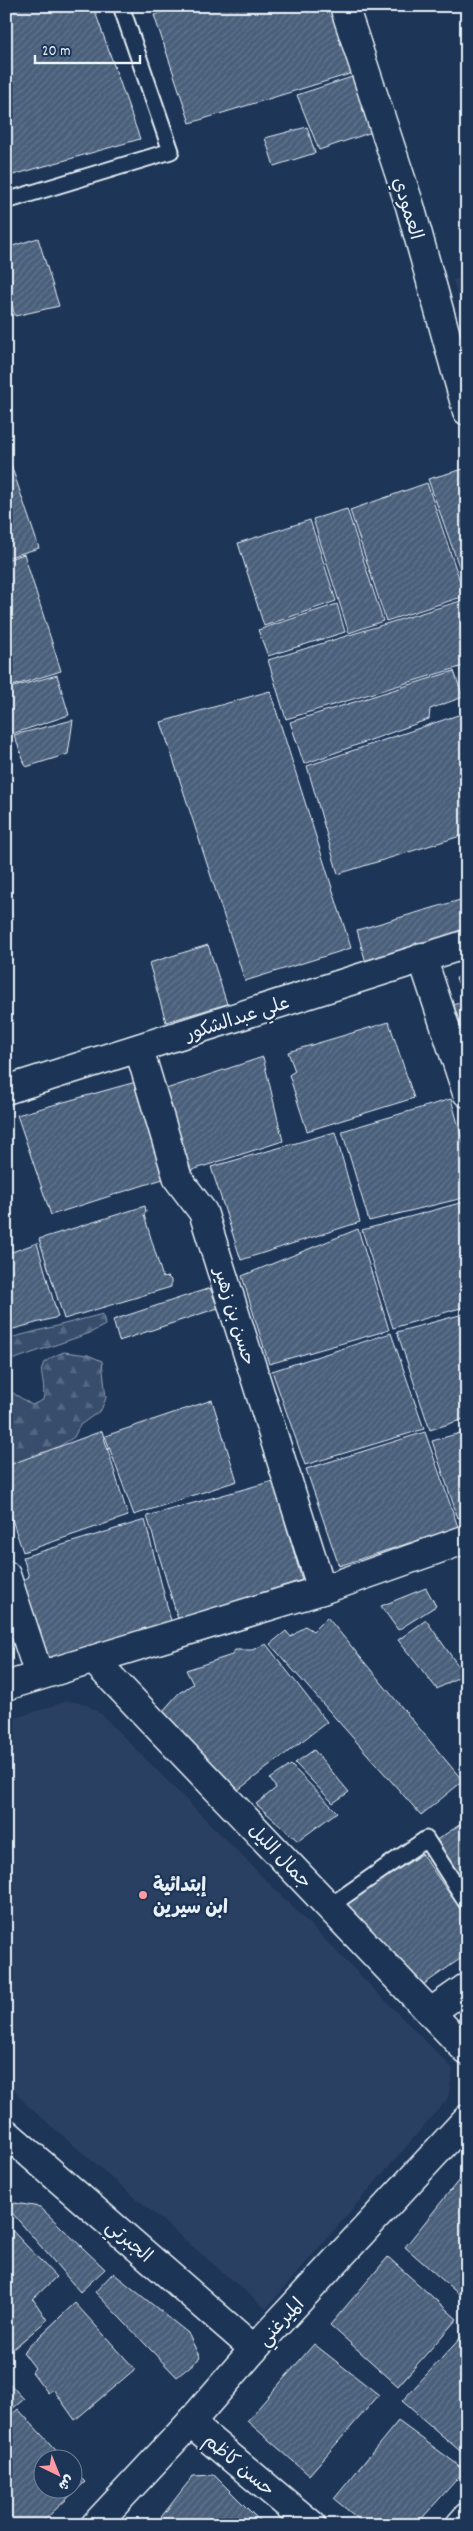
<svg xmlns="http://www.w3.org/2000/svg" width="473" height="2531" font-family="Dekko,'Playpen Sans Arabic',sans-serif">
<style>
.built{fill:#2a4162}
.forest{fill:url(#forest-firs);stroke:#909fb2}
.building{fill:url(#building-hatch);stroke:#e8f1f8}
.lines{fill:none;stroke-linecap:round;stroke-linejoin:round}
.lane-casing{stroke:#e8f1f8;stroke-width:19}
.street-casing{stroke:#e8f1f8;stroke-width:31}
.lane{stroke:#1d3557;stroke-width:15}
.street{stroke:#1d3557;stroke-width:28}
.poi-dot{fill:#ff9aa2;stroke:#1d3557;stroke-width:2}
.labels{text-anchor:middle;stroke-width:4.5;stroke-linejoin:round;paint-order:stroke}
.street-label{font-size:19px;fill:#e8f1f8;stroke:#1d3557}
.poi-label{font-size:19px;font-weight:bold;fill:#e8f1f8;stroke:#1d3557;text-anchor:start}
</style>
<defs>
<pattern id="forest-firs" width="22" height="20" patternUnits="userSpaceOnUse" patternTransform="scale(1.25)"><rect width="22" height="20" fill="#374d6c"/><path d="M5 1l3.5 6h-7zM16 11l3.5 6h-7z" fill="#546782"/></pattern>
<pattern id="building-hatch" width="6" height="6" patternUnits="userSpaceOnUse" patternTransform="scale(1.25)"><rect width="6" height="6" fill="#495e7a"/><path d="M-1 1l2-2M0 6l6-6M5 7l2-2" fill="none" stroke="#63768e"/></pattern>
</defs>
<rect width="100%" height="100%" fill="#1d3557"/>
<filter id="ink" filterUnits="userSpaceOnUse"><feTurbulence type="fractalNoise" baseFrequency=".02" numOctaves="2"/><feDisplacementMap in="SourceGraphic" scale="10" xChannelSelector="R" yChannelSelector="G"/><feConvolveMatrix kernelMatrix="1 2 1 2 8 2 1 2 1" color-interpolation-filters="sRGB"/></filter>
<g filter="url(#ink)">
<g class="built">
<polygon points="467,276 467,333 453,280"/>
<polygon points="68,1701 86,1704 101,1714 453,2069 448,2098 266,2309 29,2107 6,2081 6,1721"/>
</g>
<g class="forest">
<polygon points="103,1314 105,1325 90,1333 6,1362 6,1339"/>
<path d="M 64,1352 L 88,1355 L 102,1361 L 106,1398 L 101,1410 L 80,1425 L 74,1437 L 42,1457 L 6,1467 L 6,1394 L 13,1393 L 32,1405 L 43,1400 C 48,1373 27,1366 64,1352 Z"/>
</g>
<g class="building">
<polygon points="26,6 93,6 140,139 6,177 6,13"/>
<polygon points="183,6 330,6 353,73 190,123 154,15"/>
<polygon points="358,75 375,131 319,150 297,95"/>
<polygon points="307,127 315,153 274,166 265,138"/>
<polygon points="38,238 59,306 15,316 6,287 6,248"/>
<polygon points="6,450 39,548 6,558"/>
<polygon points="467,468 467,589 428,479"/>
<polygon points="427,483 465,596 386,621 350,510"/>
<polygon points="347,509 383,621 349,633 313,519"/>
<polygon points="310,520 336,601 264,626 238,543"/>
<polygon points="24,554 61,671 6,688 6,560"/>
<polygon points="467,599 467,665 286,719 268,660"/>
<polygon points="337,604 345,632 268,656 258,630"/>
<polygon points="454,671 463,697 430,709 429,719 304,764 290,722"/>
<polygon points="57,675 69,715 9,735 6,727 6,689"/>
<polygon points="270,691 351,948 245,981 161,722"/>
<polygon points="467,712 467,834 338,874 307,766"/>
<polygon points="73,720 68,754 26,767 14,735"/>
<polygon points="467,898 467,928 366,963 357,930"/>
<polygon points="208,945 227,1004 166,1022 149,963"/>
<polygon points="467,976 467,1076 451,1024 459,1022 454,1005 465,999 456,978"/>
<polygon points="389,1022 414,1098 307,1131 289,1075 295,1071 288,1052"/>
<polygon points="263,1057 283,1141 183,1173 163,1090"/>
<polygon points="143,1080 169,1177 51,1215 17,1115"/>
<polygon points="451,1099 467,1156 467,1197 369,1221 342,1131"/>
<polygon points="335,1132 360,1222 241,1260 211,1167"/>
<polygon points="467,1201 467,1306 393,1328 362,1230"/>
<polygon points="145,1206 146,1212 144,1215 163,1278 168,1277 171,1280 171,1287 64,1319 39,1239"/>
<polygon points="358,1229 389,1330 269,1364 242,1276"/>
<polygon points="37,1243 58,1317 6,1331 6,1254"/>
<polygon points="210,1288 218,1308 119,1341 113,1320"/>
<polygon points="467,1313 467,1418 430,1430 397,1332"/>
<polygon points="391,1333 424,1429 305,1465 272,1371"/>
<polygon points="212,1400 237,1481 134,1515 105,1436"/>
<polygon points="102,1431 128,1516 23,1552 6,1502 6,1466"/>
<polygon points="467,1431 467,1515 458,1518 432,1441"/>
<polygon points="425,1432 458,1527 339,1566 306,1469"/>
<polygon points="273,1481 302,1580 178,1619 147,1516"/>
<polygon points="145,1520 171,1621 48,1663 21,1581 29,1577 23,1557"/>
<polygon points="426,1588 436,1606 398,1630 381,1606"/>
<polygon points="327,1617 463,1781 421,1815 270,1644 286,1631 291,1637 305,1626 313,1631"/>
<polygon points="426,1620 464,1674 437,1689 398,1640"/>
<polygon points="266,1644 327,1722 238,1790 161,1713 179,1693 193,1684 186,1670 232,1655 235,1650 252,1650"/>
<polygon points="314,1750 349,1792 333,1803 295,1763"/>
<polygon points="291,1765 337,1812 298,1841 256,1804 276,1788 270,1779"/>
<polygon points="467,1820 467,1888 435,1841"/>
<polygon points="422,1854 467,1919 467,1954 423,1985 346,1903"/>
<polygon points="467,2013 467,2042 452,2024"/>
<polygon points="467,2170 467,2293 462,2297 405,2247"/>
<polygon points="15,2203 40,2207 105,2269 80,2292 7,2207"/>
<polygon points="6,2224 56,2277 33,2299 47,2320 6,2355"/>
<polygon points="388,2257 457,2319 398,2386 330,2325"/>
<polygon points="113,2273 188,2333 200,2358 177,2377 95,2292"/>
<polygon points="75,2303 135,2369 75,2420 53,2389 48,2393 32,2372 35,2368 23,2352"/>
<polygon points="467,2331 467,2457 402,2401"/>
<polygon points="314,2344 379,2395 309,2475 247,2421"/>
<polygon points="6,2380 24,2399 6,2414"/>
<polygon points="18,2409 63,2458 42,2458 42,2488 72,2488 72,2469 85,2482 39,2525 6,2525 6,2420"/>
<polygon points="398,2421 465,2470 416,2525 366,2525 334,2499"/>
<polygon points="214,2475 264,2525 155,2525 193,2476"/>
</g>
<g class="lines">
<g class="lane-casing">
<g id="lane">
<polyline points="6,201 171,151 121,6"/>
<polyline points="330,1906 426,1839 467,1903"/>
</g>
</g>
<g class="street-casing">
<g id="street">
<polyline points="344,6 410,206 467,411"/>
<polyline points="422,957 467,1093"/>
<polyline points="139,1049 178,1179 203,1212 322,1590"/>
<polyline points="6,1090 467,944"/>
<polyline points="6,1575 39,1675"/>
<polyline points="94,1660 467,2051"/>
<polyline points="6,1686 322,1590 467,1539"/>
<polyline points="431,2012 467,1987"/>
<polyline points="6,2133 254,2349"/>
<polyline points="190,2423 312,2525"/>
<polyline points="95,2525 190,2423 254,2349 467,2119"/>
<polyline points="460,2525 467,2517"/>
</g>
</g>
<use href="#lane" class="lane"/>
<use href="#street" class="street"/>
</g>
</g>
<circle class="poi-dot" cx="143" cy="1895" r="5"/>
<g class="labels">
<g class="street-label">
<text transform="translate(409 208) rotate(73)" y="7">العمودي</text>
<text transform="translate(237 1017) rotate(-18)" y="7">علي عبدالشكور</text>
<text transform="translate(236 1316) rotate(73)" y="7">حسن بن زهير</text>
<text transform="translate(281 1855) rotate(46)" y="7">جمال الليل</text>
<text transform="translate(130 2240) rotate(41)" y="7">الجبرتي</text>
<text transform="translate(280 2321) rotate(-47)" y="7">الميرغني</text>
<text transform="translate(240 2464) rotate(40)" y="7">حسن كاظم</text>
</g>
<g class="poi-label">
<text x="153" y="1891">إبتدائية<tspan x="153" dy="22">ابن سيرين</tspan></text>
</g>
</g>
<rect width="473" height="2531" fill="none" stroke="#1d3557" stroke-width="25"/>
<rect x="12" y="12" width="448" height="2506" fill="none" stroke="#e8f1f8" stroke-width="2" filter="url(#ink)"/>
<g transform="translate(58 2474) rotate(137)"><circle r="24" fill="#1d3557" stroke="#6e8097"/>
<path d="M0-4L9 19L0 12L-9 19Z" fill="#ff9aa2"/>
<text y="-8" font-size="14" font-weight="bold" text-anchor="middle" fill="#e8f1f8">ش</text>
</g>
<path d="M35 55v8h105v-8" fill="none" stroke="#e8f1f8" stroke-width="2.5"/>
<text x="42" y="55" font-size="15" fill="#e8f1f8" stroke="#1d3557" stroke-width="4" paint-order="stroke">20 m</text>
</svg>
